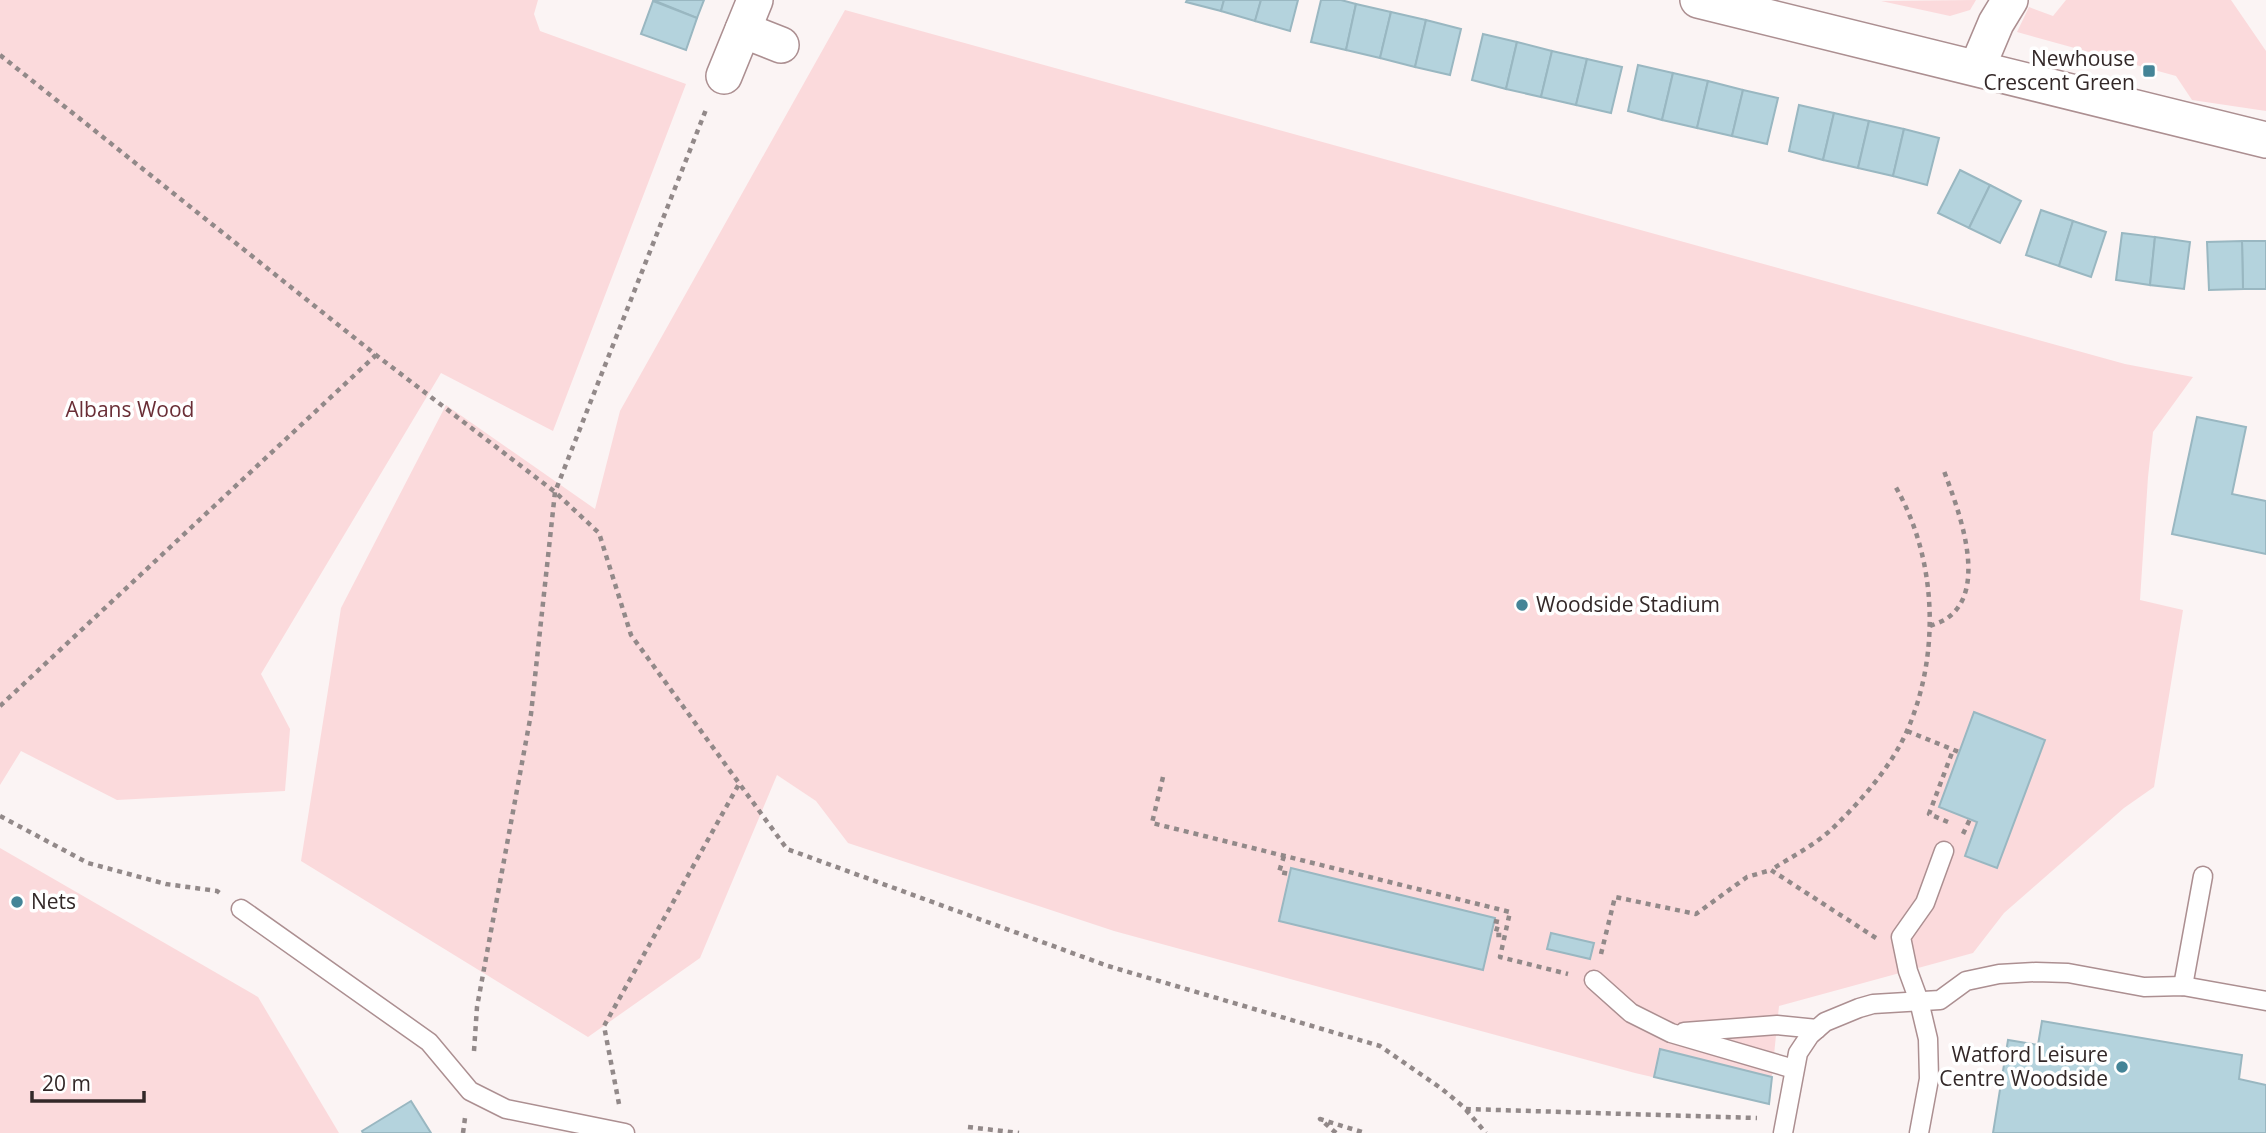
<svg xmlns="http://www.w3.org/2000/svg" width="2266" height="1133" font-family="'Open Sans',sans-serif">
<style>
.green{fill:#fbdadc}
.building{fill:#b4d3dd;stroke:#99b7c1;stroke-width:2}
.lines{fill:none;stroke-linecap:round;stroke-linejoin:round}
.lane-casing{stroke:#ac8f91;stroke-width:21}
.street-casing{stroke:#ac8f91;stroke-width:38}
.path{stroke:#928989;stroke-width:4.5;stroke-dasharray:5 5;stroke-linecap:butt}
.lane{stroke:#fff;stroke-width:18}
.street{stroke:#fff;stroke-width:35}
.poi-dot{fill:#448497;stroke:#fff;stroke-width:2.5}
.labels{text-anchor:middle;stroke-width:7;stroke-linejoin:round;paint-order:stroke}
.poi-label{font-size:21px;fill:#332828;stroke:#fff;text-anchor:end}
.park-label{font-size:21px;fill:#6a2e36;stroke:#fff}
</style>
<rect width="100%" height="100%" fill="#fbf4f4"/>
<g class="green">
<polygon points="0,0 538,0 534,14 540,31 686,84 553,431 441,373 261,674 290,729 285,791 117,800 21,751 0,785"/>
<polygon points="1976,0 1970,10 1950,16 1881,1"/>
<polygon points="2066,0 2231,0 2266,51 2266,111 2192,100 2176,76 2017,32 2029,7 2053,16"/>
<polygon points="845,10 2125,364 2193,377 2153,432 2148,477 2140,600 2183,610 2154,787 2124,808 2004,913 1973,953 1779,1006 1769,1104 1635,1073 1114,931 848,843 816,801 777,775 700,958 588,1037 301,861 341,608 446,405 595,509 620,411"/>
<polygon points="0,848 258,997 339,1133 0,1133"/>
</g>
<g class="building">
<polygon points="653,0 704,0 697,18"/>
<polygon points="1187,0 1224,0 1221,11 1186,2"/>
<polygon points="1224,0 1261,0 1255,21 1221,11"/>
<polygon points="1261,0 1298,0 1290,31 1255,21"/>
<polygon points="1321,0 1341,0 1356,4 1346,50 1311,42"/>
<polygon points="653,1 697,18 686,50 641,34"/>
<polygon points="1356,4 1391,12 1380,58 1346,50"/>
<polygon points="1391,12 1426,20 1415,67 1380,58"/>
<polygon points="1426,20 1461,29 1450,75 1415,67"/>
<polygon points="1483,34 1517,42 1506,89 1472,80"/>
<polygon points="1517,42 1552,51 1541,97 1506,89"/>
<polygon points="1552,51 1587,59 1576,105 1541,97"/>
<polygon points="1587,59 1622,67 1611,113 1576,105"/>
<polygon points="1638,65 1673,73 1662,120 1628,111"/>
<polygon points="1673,73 1708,81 1697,128 1662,120"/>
<polygon points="1708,81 1743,90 1732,136 1697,128"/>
<polygon points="1743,90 1778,98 1767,144 1732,136"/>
<polygon points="1799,105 1834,113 1823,160 1789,151"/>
<polygon points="1834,113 1869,121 1858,168 1823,160"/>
<polygon points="1869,121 1904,129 1893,176 1858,168"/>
<polygon points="1904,129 1939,138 1927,185 1893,176"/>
<polygon points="1960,170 1990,185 1969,228 1938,213"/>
<polygon points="1990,185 2021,201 2000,243 1969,228"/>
<polygon points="2041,210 2073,221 2059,266 2026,255"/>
<polygon points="2073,221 2106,232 2091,277 2059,266"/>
<polygon points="2122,233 2155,237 2150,285 2116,280"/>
<polygon points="2155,237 2190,242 2184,289 2150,285"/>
<polygon points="2242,241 2266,241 2266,289 2243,289"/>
<polygon points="2242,241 2243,289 2209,290 2207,242"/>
<polygon points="2197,417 2246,427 2232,494 2266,501 2266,554 2172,534"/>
<polygon points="1974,712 2045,740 1997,868 1965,856 1977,822 1939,807"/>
<polygon points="1291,868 1495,918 1483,970 1279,921"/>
<polygon points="1551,933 1594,943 1590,959 1547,949"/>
<polygon points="2042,1021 2242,1055 2239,1079 2266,1085 2266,1133 1993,1133 2008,1040 2038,1045"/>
<polygon points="1660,1049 1772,1077 1769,1104 1654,1077"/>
<polygon points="411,1101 431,1133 363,1133 362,1131"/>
</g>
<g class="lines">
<g class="lane-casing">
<g id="lane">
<polyline points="241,909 429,1042 470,1091 506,1109 625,1133"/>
<polyline points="1594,980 1631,1013 1671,1033 1794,1069"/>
<polyline points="2183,986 2203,876"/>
<polyline points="1684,1032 1777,1025 1817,1029"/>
<polyline points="1783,1133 1798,1053 1810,1035 1825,1022 1859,1008 1873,1004 1940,1000 1966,981 1999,974 2036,972 2068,973 2144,987 2183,986 2266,1001"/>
<polyline points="1919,1133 1929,1079 1928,1039 1919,1001 1908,971 1901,937 1925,903 1944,851"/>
</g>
</g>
<g class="street-casing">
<g id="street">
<polyline points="1698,0 2266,140"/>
<polyline points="743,30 781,45"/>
<polyline points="1977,68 1996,23 2010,0"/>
<polyline points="724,76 755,0"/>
</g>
</g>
<g class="path">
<polyline points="0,55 376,355 555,492 599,533 631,635 787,849 1108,966 1380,1046 1442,1089 1466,1109 1757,1118"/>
<path d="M 1930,626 C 1935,624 1941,622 1946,619 C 1990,590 1958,509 1944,471"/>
<polyline points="0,706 376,355"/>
<polyline points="1907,731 1959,752"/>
<polyline points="1163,777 1152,823 1510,912 1500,957 1568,974"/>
<polyline points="0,816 88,863 166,884 217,891 221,894"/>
<polyline points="1948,822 1929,814 1953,750"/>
<polyline points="1963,834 1970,819"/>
<polyline points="1284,856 1279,872 1290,874"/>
<polyline points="1494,921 1499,922 1495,935 1504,935"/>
<path d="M 1876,938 L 1771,870 C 1791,857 1815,845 1833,828 C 1861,801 1891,767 1907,731 C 1941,653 1937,557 1894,484"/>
<polyline points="1601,954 1615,897 1696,914 1747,877 1771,870"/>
<polyline points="474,1051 477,1007 531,714 555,492 707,107"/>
<polyline points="619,1104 604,1026 739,784"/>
<polyline points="1466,1110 1486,1133"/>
<polyline points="968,1127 1019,1133"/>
<polyline points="463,1133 465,1118"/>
<polyline points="1336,1133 1320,1119 1365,1133"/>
</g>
<use href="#lane" class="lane"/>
<use href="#street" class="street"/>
</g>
<g class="poi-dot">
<rect x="2142" y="64" width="14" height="14" rx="3.5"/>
<circle cx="1522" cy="605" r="7"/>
<circle cx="17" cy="902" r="7"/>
<circle cx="2122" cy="1067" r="7"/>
</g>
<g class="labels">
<g class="poi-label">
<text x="2135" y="66">Newhouse<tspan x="2135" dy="24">Crescent Green</tspan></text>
<text x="1536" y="612" text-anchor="start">Woodside Stadium</text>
<text x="31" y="909" text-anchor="start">Nets</text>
<text x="2108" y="1062">Watford Leisure<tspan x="2108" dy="24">Centre Woodside</tspan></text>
</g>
<g class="park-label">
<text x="130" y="417">Albans Wood</text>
</g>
</g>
<path d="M32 1091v10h112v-10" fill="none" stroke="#332828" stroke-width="3.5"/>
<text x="42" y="1091" font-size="21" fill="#332828" stroke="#ffffff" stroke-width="5" paint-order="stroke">20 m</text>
</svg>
